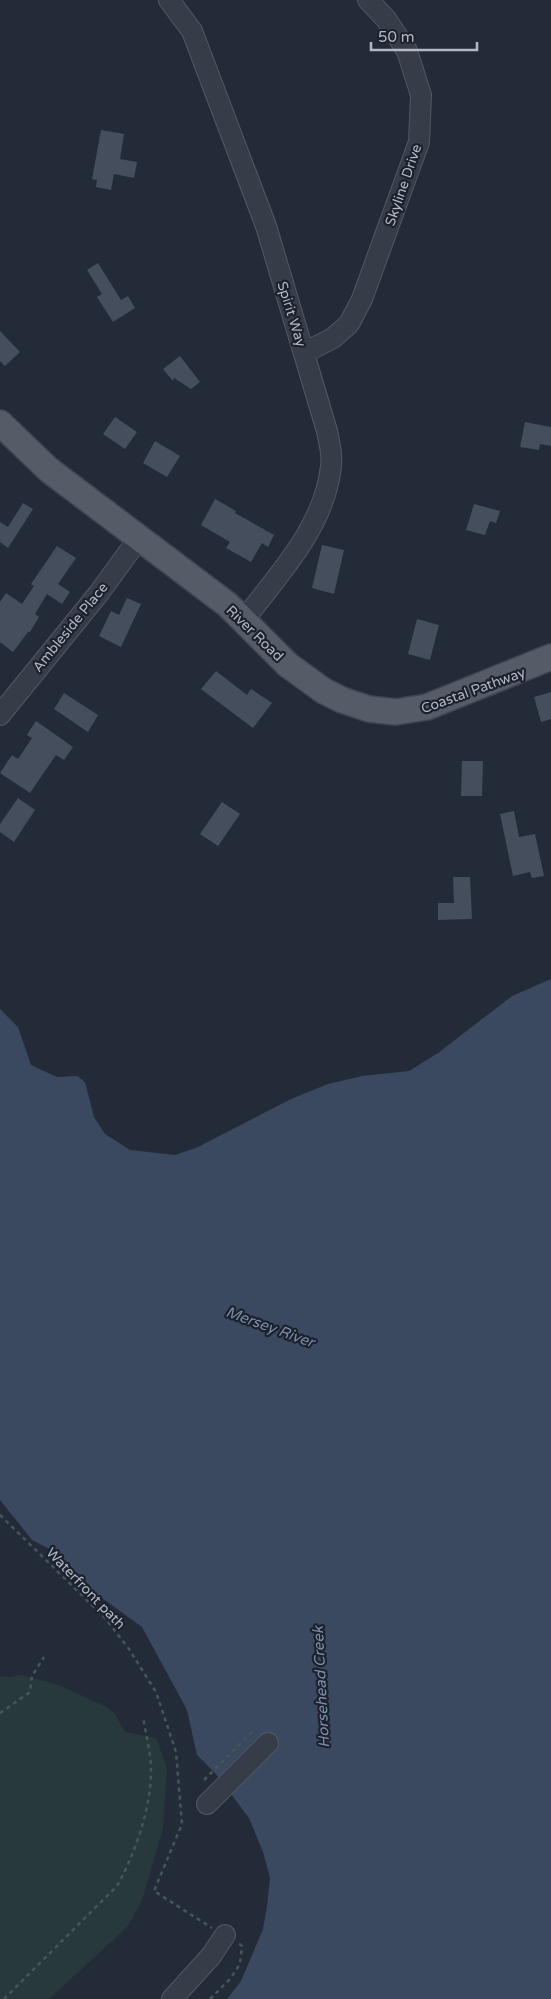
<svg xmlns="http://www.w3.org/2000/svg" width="551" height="1999" font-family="'Varela Round',sans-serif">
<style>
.green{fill:#28393b}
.water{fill:#3a4860}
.building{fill:#454e5c}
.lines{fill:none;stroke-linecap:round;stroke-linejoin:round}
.minor-casing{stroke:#525863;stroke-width:22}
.major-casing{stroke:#404651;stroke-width:28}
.path{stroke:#455558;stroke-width:2.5;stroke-dasharray:4 4;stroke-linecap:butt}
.minor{stroke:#373d48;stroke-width:20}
.major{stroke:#555c68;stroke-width:25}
.labels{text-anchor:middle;stroke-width:4.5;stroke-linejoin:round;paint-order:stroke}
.street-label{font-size:14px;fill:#b2b8c4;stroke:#1c222d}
.water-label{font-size:15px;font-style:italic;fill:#7c8daa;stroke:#1c222d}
</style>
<rect width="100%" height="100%" fill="#242b38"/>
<polygon class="green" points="21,1675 59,1685 106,1707 114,1713 125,1732 156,1738 167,1768 163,1828 142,1900 128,1926 49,1999 0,1999 0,1676 9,1677"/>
<polygon class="water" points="551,979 551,1999 227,1999 241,1981 263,1929 267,1906 270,1878 263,1852 249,1818 216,1774 197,1755 187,1710 142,1627 91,1590 59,1554 32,1540 0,1500 0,1009 18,1027 31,1065 57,1077 77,1076 85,1082 94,1117 105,1134 130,1150 175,1155 198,1147 291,1099 328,1084 362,1076 409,1071 438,1053 512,996"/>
<g class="building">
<polygon points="101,130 124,134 120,159 137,162 134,178 114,174 111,190 96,187 97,180 92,179"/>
<polygon points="98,263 121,300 128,296 135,308 113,322 97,297 102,294 87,270"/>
<polygon points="0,331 20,352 5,366 0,361"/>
<polygon points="180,356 200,382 191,389 174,378 173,381 163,369"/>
<polygon points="115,417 137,432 125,449 103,434"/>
<polygon points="525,422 551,427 551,446 540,444 539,450 520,447"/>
<polygon points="155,441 180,456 167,477 143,463"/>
<polygon points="215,499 236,511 235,513 274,535 268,547 262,543 251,562 226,548 230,542 201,525"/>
<polygon points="23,503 33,509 8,548 0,542 0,522 8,527"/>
<polygon points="474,504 500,511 496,523 490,521 485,535 466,530"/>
<polygon points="322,545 344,550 334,594 312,588"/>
<polygon points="57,546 76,558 58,584 70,592 62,604 47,594 35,614 39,617 30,632 28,632 13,652 0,642 0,602 6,593 22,604 34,586 31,584"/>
<polygon points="127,598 141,604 121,647 99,636 111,611 119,615"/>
<polygon points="417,619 439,625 430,660 408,654"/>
<polygon points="216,671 247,695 251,689 272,703 253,728 201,689"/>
<polygon points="551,692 551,719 541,722 534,697"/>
<polygon points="64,693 98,715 88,732 54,709"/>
<polygon points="36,721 73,747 64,760 56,755 30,793 0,773 12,755 18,759 32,738 27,735"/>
<polygon points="462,761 483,761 482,796 461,796"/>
<polygon points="18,798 35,810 14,842 0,832 0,824"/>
<polygon points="222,802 240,814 218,846 200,834"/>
<polygon points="514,811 519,837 535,834 544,876 532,878 530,872 513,876 500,814"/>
<polygon points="453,877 470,877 472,919 438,920 438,903 454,903"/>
</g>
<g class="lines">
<g class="minor-casing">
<g id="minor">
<path d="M 169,0 L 192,31 L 266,226 L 327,431 C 329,442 333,455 331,466 C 325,526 279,574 243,621"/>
<polyline points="304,353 333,338 349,324 362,299 419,142 421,95 407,51 386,19 368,0"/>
<polyline points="0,715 99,593 139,538"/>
<polyline points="207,1804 268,1743"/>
<polyline points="172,1999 211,1956 225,1935"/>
</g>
</g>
<g class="major-casing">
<polyline id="major" points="0,423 49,470 228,605 288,665 324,691 342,700 369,709 396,712 427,707 551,657"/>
</g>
<g class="path">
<polyline points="0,1515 105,1618 129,1649 156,1692 176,1752 182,1824 154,1891 212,1928"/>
<polyline points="0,1713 30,1692 32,1676 44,1657"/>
<polyline points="204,1780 255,1729"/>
<path d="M 4,1999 L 117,1886 C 135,1854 151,1808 151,1771 C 151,1753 146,1735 143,1717"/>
<polyline points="210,1999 230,1979 240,1964 242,1946 238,1943"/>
</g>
<use href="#minor" class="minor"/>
<use href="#major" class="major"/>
</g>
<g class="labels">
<g class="street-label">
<text transform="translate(403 185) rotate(-71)" y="5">Skyline Drive</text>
<text transform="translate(292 314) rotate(73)" y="5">Spirit Way</text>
<text transform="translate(70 627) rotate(-51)" y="5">Ambleside Place</text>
<text transform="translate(255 633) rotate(44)" y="5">River Road</text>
<text transform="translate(473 690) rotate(-20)" y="5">Coastal Pathway</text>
<text transform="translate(86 1588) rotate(46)" y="5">Waterfront path</text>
</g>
<g class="water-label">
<text transform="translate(270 1327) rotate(20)" y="5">Mersey River</text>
<text transform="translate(321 1687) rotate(-93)" y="5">Horsehead Creek</text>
</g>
</g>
<path d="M371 42v8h106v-8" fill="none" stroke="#b2b8c4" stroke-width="2.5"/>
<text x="378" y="42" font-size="15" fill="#b2b8c4" stroke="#1c222d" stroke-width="4" paint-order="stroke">50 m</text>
</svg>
